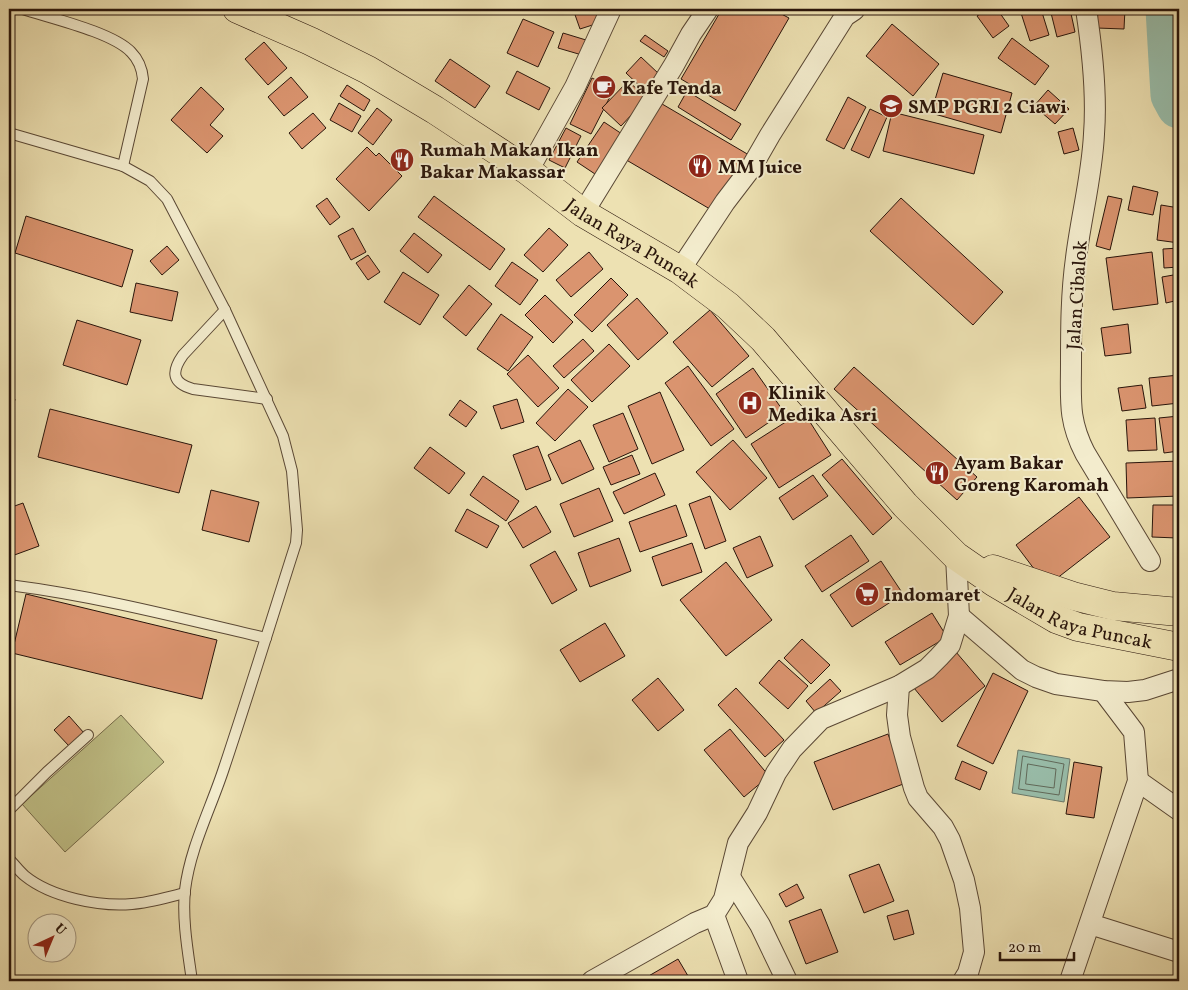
<svg xmlns="http://www.w3.org/2000/svg" width="1188" height="990" font-family="Vollkorn,serif">
<style>
.green{fill:#c0c087;stroke:#746a49}
.water{fill:#99beab;stroke:#6c7a6b}
.lines{fill:none;stroke-linecap:round;stroke-linejoin:round}
.shore{stroke:#616a5b;stroke-width:1}
.river{stroke:#99beab;stroke-width:45}
.building{fill:#da946f;stroke:#29150b}
.lane-casing{stroke:#5a4835;stroke-width:12}
.street-casing{stroke:#5a4835;stroke-width:22}
.highway-casing{stroke:#29150b;stroke-width:29}
.lane{stroke:#f3eccd;stroke-width:10}
.street{stroke:#f3eccd;stroke-width:20}
.highway{stroke:#ede1b2;stroke-width:28}
.labels{text-anchor:middle;stroke-width:4;stroke-linejoin:round;paint-order:stroke}
.poi-label{font-size:19px;font-weight:bold;fill:#29150b;stroke:#f3eccd;text-anchor:start}
.street-label{font-size:19px;fill:#29150b;stroke:#f3eccd}
</style>
<rect width="100%" height="100%" fill="#ede1b2"/>
<filter id="stains"><feTurbulence type="fractalNoise" baseFrequency=".004" numOctaves="4"/><feColorMatrix values="0 0 0 0 .2 0 0 0 0 .09 0 0 0 0 .02 0 0 0 .5 -.17"/></filter>
<radialGradient id="worn" r=".72"><stop offset=".6" stop-color="#630" stop-opacity="0"/><stop offset="1" stop-color="#630" stop-opacity=".3"/></radialGradient>
<polygon class="green" points="121,715 164,762 65,852 22,804"/>
<polygon class="water" points="1018,750 1070,759 1064,802 1012,793"/>
<g class="lines">
<g class="shore">
<polygon points="1023,756 1064,764 1059,795 1019,789"/>
<polygon points="1028,764 1056,769 1054,788 1026,784"/>
</g>
<polyline class="river" points="1168,9 1173,95 1179,106"/>
</g>
<g class="building">
<polygon points="573,9 600,9 605,21 580,29"/>
<polygon points="722,9 772,9 789,18 735,111 681,79"/>
<polygon points="988,9 997,9 1009,26 993,38 977,16"/>
<polygon points="1036,9 1041,9 1049,35 1030,41 1021,13"/>
<polygon points="1050,9 1070,9 1075,32 1057,37"/>
<polygon points="1098,9 1125,9 1124,29 1097,28"/>
<polygon points="523,19 554,32 538,67 507,53"/>
<polygon points="892,24 939,64 913,96 866,56"/>
<polygon points="563,33 586,40 582,55 558,48"/>
<polygon points="645,35 668,51 664,57 640,41"/>
<polygon points="1012,38 1049,66 1035,85 998,58"/>
<polygon points="264,42 287,68 268,85 245,59"/>
<polygon points="641,57 659,74 644,90 626,73"/>
<polygon points="450,59 490,86 475,108 435,81"/>
<polygon points="517,71 550,88 539,110 506,93"/>
<polygon points="943,73 1012,93 1001,133 931,113"/>
<polygon points="291,77 308,97 284,116 268,97"/>
<polygon points="592,78 614,89 591,134 570,124"/>
<polygon points="628,81 647,98 621,126 602,108"/>
<polygon points="347,85 370,100 364,111 340,96"/>
<polygon points="201,87 224,109 210,125 223,136 207,153 171,120"/>
<polygon points="1048,90 1069,109 1055,124 1034,106"/>
<polygon points="687,91 741,124 731,140 678,107"/>
<polygon points="848,97 866,107 844,149 826,140"/>
<polygon points="657,101 749,155 715,212 623,158"/>
<polygon points="339,103 361,116 352,132 330,120"/>
<polygon points="377,108 392,120 373,145 358,133"/>
<polygon points="870,109 887,117 869,158 851,150"/>
<polygon points="892,112 984,135 974,174 883,151"/>
<polygon points="313,113 326,128 302,149 289,133"/>
<polygon points="604,122 625,136 598,176 577,162"/>
<polygon points="566,128 581,136 565,168 549,160"/>
<polygon points="1073,128 1079,150 1064,154 1058,132"/>
<polygon points="367,147 376,156 379,153 402,176 369,211 336,179"/>
<polygon points="1133,186 1158,192 1153,215 1128,210"/>
<polygon points="434,196 505,249 490,270 418,217"/>
<polygon points="1108,196 1122,199 1110,250 1096,246"/>
<polygon points="327,198 340,217 330,225 316,206"/>
<polygon points="901,198 1003,292 973,325 870,231"/>
<polygon points="1161,205 1179,208 1179,243 1157,240"/>
<polygon points="26,216 133,250 122,287 15,253"/>
<polygon points="353,228 366,252 351,260 338,236"/>
<polygon points="549,228 568,245 543,272 524,255"/>
<polygon points="414,233 442,255 428,273 400,251"/>
<polygon points="167,246 179,260 162,275 150,261"/>
<polygon points="1179,248 1179,267 1164,268 1163,249"/>
<polygon points="589,252 603,269 571,297 556,280"/>
<polygon points="1152,252 1158,304 1113,310 1106,258"/>
<polygon points="368,255 380,272 368,280 356,263"/>
<polygon points="512,262 538,280 520,305 495,286"/>
<polygon points="403,272 439,295 420,325 384,302"/>
<polygon points="1179,274 1179,300 1166,303 1162,277"/>
<polygon points="611,278 628,295 592,332 574,315"/>
<polygon points="136,283 178,292 172,321 130,312"/>
<polygon points="469,285 492,304 466,336 443,317"/>
<polygon points="545,295 573,322 553,343 525,315"/>
<polygon points="637,298 668,333 638,360 607,325"/>
<polygon points="710,310 749,356 712,387 673,342"/>
<polygon points="501,314 533,337 508,371 477,349"/>
<polygon points="77,320 141,340 127,385 63,365"/>
<polygon points="1128,324 1131,353 1105,356 1101,328"/>
<polygon points="583,339 594,351 564,378 553,366"/>
<polygon points="609,344 630,366 592,402 571,380"/>
<polygon points="528,355 559,388 538,407 507,374"/>
<polygon points="688,366 734,429 711,446 665,383"/>
<polygon points="854,367 977,477 957,500 834,389"/>
<polygon points="753,368 784,412 746,438 716,394"/>
<polygon points="1179,375 1179,403 1152,406 1149,378"/>
<polygon points="1142,385 1146,408 1122,411 1118,388"/>
<polygon points="568,389 588,407 555,441 536,423"/>
<polygon points="660,392 684,450 652,464 628,406"/>
<polygon points="9,397 15,399 9,429"/>
<polygon points="517,399 524,422 501,429 493,406"/>
<polygon points="460,400 477,412 466,427 449,415"/>
<polygon points="50,409 192,445 179,493 38,457"/>
<polygon points="803,411 831,455 779,488 751,444"/>
<polygon points="623,413 638,449 609,462 593,425"/>
<polygon points="1179,416 1179,451 1164,453 1159,418"/>
<polygon points="1155,418 1157,450 1128,451 1126,420"/>
<polygon points="580,440 594,469 562,484 548,455"/>
<polygon points="733,440 767,478 730,510 696,472"/>
<polygon points="538,446 551,480 526,490 513,455"/>
<polygon points="430,447 465,473 449,494 414,468"/>
<polygon points="632,455 640,474 611,485 603,467"/>
<polygon points="842,459 892,518 873,535 822,475"/>
<polygon points="1179,461 1179,496 1127,498 1126,463"/>
<polygon points="655,473 665,495 624,514 613,492"/>
<polygon points="813,475 828,496 793,520 779,498"/>
<polygon points="483,476 519,501 506,521 470,495"/>
<polygon points="599,488 613,521 574,537 560,504"/>
<polygon points="211,490 259,502 249,542 202,530"/>
<polygon points="710,496 726,541 705,549 689,504"/>
<polygon points="1079,497 1110,537 1047,586 1016,545"/>
<polygon points="23,503 39,546 9,557 9,508"/>
<polygon points="676,505 687,536 640,552 629,522"/>
<polygon points="1153,505 1177,505 1177,538 1152,537"/>
<polygon points="536,506 551,532 523,548 508,523"/>
<polygon points="467,509 499,526 487,548 455,531"/>
<polygon points="851,535 869,561 822,592 805,566"/>
<polygon points="760,536 773,566 747,578 733,548"/>
<polygon points="619,538 631,571 590,587 578,553"/>
<polygon points="692,543 702,572 662,586 652,557"/>
<polygon points="555,551 577,590 552,604 530,565"/>
<polygon points="881,561 903,594 852,627 830,595"/>
<polygon points="726,562 772,620 726,656 680,600"/>
<polygon points="26,594 217,640 202,699 12,653"/>
<polygon points="932,613 947,637 900,665 885,642"/>
<polygon points="605,623 625,656 580,682 560,650"/>
<polygon points="802,639 830,665 811,684 784,658"/>
<polygon points="956,652 985,686 942,722 914,688"/>
<polygon points="779,660 808,686 788,709 759,683"/>
<polygon points="993,673 1028,691 993,764 957,746"/>
<polygon points="658,678 684,710 658,731 632,700"/>
<polygon points="830,679 841,691 816,713 806,701"/>
<polygon points="736,688 784,740 765,757 718,705"/>
<polygon points="69,716 84,733 69,746 54,730"/>
<polygon points="730,729 769,776 744,797 704,750"/>
<polygon points="888,734 906,783 833,810 814,762"/>
<polygon points="962,761 987,772 980,790 955,779"/>
<polygon points="1074,762 1102,767 1094,818 1066,814"/>
<polygon points="879,864 894,901 864,913 849,875"/>
<polygon points="797,884 804,898 786,907 779,894"/>
<polygon points="821,909 838,952 806,964 789,921"/>
<polygon points="908,910 914,934 894,940 887,916"/>
<polygon points="678,959 691,981 640,981"/>
</g>
<g class="lines">
<g class="lane-casing">
<g id="lane">
<path d="M 23,9 C 50,18 112,32 131,52 C 139,60 142,68 143,79 L 123,166"/>
<path d="M 9,133 L 123,166 L 150,181 L 167,199 L 225,310 L 283,436 L 292,471 L 297,530 L 296,543 C 272,618 249,693 224,768 C 211,808 190,848 185,890 C 182,920 188,952 192,981"/>
<path d="M 225,310 L 183,355 C 171,372 172,383 193,389 L 267,399"/>
<path d="M 9,585 C 96,596 181,618 266,638"/>
<polyline points="9,810 47,772 88,735"/>
<path d="M 9,859 C 14,864 19,871 25,876 C 51,897 99,907 132,904 C 149,903 168,897 185,893"/>
</g>
</g>
<g class="street-casing">
<g id="street">
<path d="M 1086,9 C 1092,48 1097,94 1094,134 C 1092,176 1081,217 1076,258 C 1071,294 1071,329 1071,364 C 1071,400 1068,420 1085,453 L 1150,561"/>
<polyline points="528,171 575,87 611,9"/>
<polyline points="583,213 674,65 691,34 708,9"/>
<polyline points="680,270 725,202 751,168 770,135 845,16 854,10"/>
<polyline points="959,616 1022,670 1036,677 1056,684 1103,691 1128,692 1145,690 1179,679"/>
<polyline points="899,686 897,715 900,737 914,788 918,798 943,827 950,840 964,880 970,908 974,952 968,973 963,981"/>
<polyline points="1138,781 1179,810"/>
<polyline points="730,877 760,925 787,981"/>
<polyline points="714,915 738,981"/>
<polyline points="1090,924 1179,952"/>
<polyline points="592,981 695,923 714,915 724,899 738,843 757,813 776,773 792,749 821,719 899,686 927,669 939,657 950,645 959,616 956,556"/>
<polyline points="1070,981 1138,781 1134,732 1103,691"/>
</g>
</g>
<g class="highway-casing">
<g id="highway">
<path id="s1" d="M 237,9 L 310,41 L 368,70 L 435,110 L 528,171 L 583,213 L 680,270 L 728,306 L 763,339 L 905,505 L 956,556 L 995,583 L 1056,619 L 1078,627 L 1179,647"/>
<polyline points="993,569 1073,596 1113,606 1179,612"/>
</g>
</g>
<use href="#lane" class="lane"/>
<use href="#street" class="street"/>
<use href="#highway" class="highway"/>
</g>
<defs>
<g id="cafe-disc" transform="scale(1.25)"><circle r="9.5" fill="#8f2418" stroke="#f3eccd"/><path d="M-5.5-4.5H6V0H3Q3 3.5 0 3.5H-2.5Q-5.5 3.5-5.5 0ZM3-3.2v2h1.7v-2ZM-6 4.5H4V6H-6Z" fill="#fff"/></g>
<g id="school-disc" transform="scale(1.25)"><circle r="9.5" fill="#8f2418" stroke="#f3eccd"/><path d="M0-5L7-2L0 1L-7-2ZM-4 1L0 2.5L4 1V4Q0 6-4 4Z" fill="#fff"/></g>
<g id="restaurant-disc" transform="scale(1.25)"><circle r="9.5" fill="#8f2418" stroke="#f3eccd"/><path d="M-5-6h1v4h1v-4h1v4h1v-4h1v5L-1.5 .5V6h-2V.5L-5-1ZM5-6V6H3V1.5H1.5Q1.5-4 5-6Z" fill="#fff"/></g>
<g id="hospital-disc" transform="scale(1.25)"><circle r="9.5" fill="#8f2418" stroke="#f3eccd"/><path d="M-5-5h3v3.5h4V-5h3V5h-3V1.5h-4V5h-3Z" fill="#fff"/></g>
<g id="supermarket-disc" transform="scale(1.25)"><circle r="9.5" fill="#8f2418" stroke="#f3eccd"/><path d="M-6-5.5h2.5l.6 2H6L4.5 2H-2.5L-4.4-4H-6ZM-1.5 3.2a1.3 1.3 0 1 0 .1 0ZM3 3.2a1.3 1.3 0 1 0 .1 0Z" fill="#fff"/></g>
</defs>
<g fill-rule="evenodd">
<use href="#cafe-disc" x="604" y="87"/>
<use href="#school-disc" x="891" y="106"/>
<use href="#restaurant-disc" x="402" y="160"/>
<use href="#restaurant-disc" x="700" y="166"/>
<use href="#hospital-disc" x="750" y="403"/>
<use href="#restaurant-disc" x="937" y="473"/>
<use href="#supermarket-disc" x="867" y="594"/>
</g>
<g class="labels">
<g class="poi-label">
<text x="622" y="94">Kafe Tenda</text>
<text x="908" y="113">SMP PGRI 2 Ciawi</text>
<text x="420" y="156">Rumah Makan Ikan<tspan x="420" dy="22">Bakar Makassar</tspan></text>
<text x="718" y="173">MM Juice</text>
<text x="768" y="399">Klinik<tspan x="768" dy="22">Medika Asri</tspan></text>
<text x="954" y="469">Ayam Bakar<tspan x="954" dy="22">Goreng Karomah</tspan></text>
<text x="884" y="601">Indomaret</text>
</g>
<g class="street-label">
<text dy="7" stroke="none"><textPath href="#s1" startOffset="461">Jalan Raya Puncak</textPath></text>
<text transform="translate(1076 295) rotate(-86)" y="7">Jalan Cibalok</text>
<text dy="7" stroke="none"><textPath href="#s1" startOffset="1055">Jalan Raya Puncak</textPath></text>
</g>
</g>
<rect width="1188" height="990" fill="none" stroke="#ede1b2" stroke-width="30"/>
<rect x="10" y="10" width="1168" height="970" fill="none" stroke="#29150b" stroke-width="2.5"/>
<rect x="15" y="15" width="1158" height="960" fill="none" stroke="#29150b"/>
<g transform="translate(52 938) rotate(44)"><circle r="24" fill="#f3eccd" stroke="#a2967f"/>
<path d="M0-4L9 19L0 12L-9 19Z" fill="#8f2418"/>
<text y="-8" font-size="14" font-weight="bold" text-anchor="middle" fill="#29150b">U</text>
</g>
<path d="M1000 952v8h74v-8" fill="none" stroke="#29150b" stroke-width="2.5"/>
<text x="1008" y="952" font-size="15" fill="#29150b" stroke="#f3eccd" stroke-width="4" paint-order="stroke">20 m</text>
<rect width="100%" height="100%" filter="url(#stains)"/>
<rect width="100%" height="100%" fill="url(#worn)"/>
</svg>
